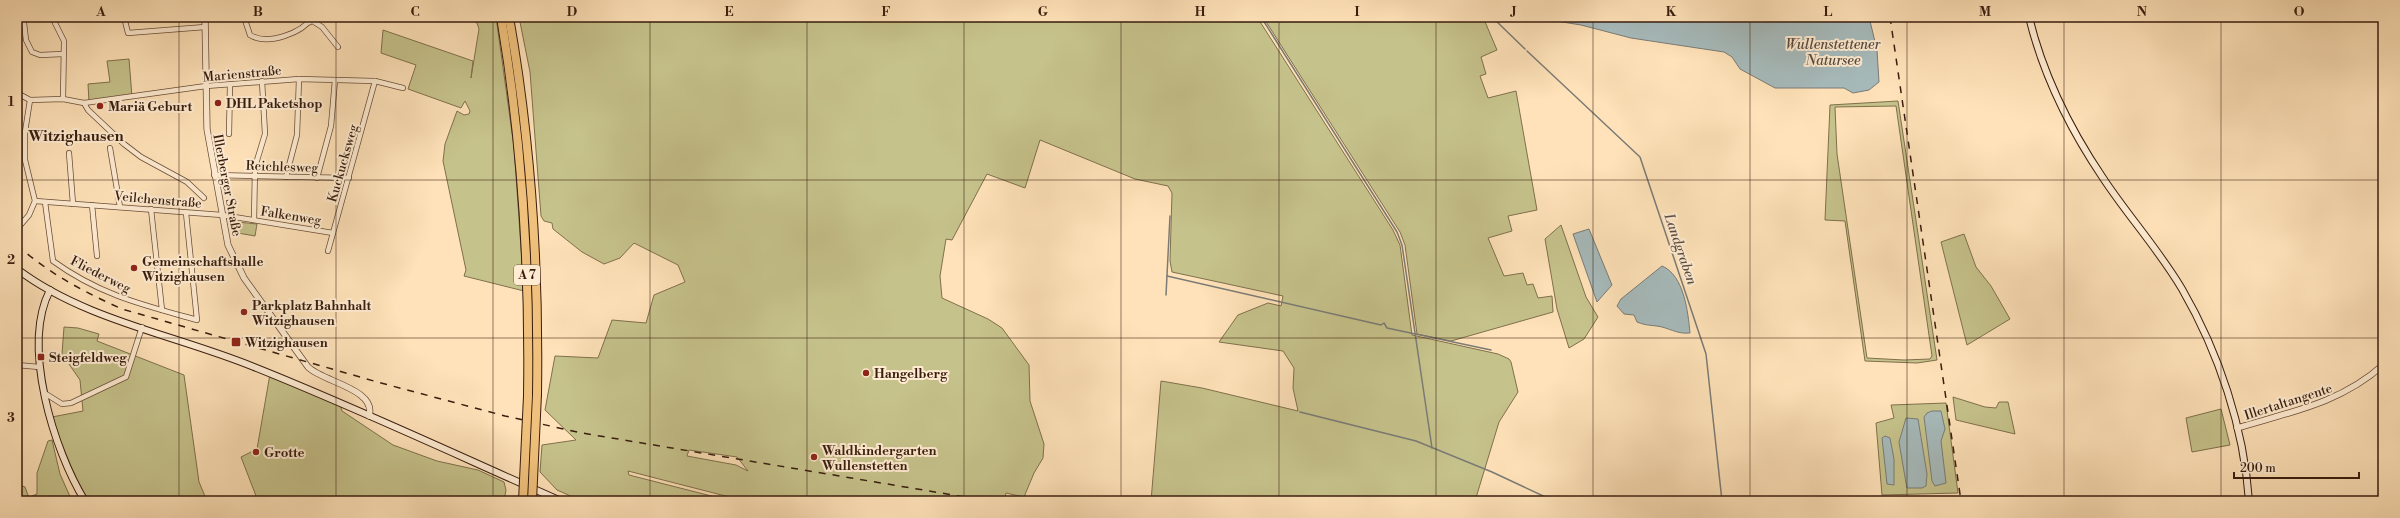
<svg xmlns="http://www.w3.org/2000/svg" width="2400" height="518" font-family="'Libre Bodoni',serif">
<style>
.green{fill:#c6c28b;stroke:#7f704c;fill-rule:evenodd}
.water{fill:#a6babb;stroke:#7a7b76}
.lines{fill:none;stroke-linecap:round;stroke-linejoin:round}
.stream{stroke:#7a7b76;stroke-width:1.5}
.minor-casing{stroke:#6a4e39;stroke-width:6}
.tertiary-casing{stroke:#6a4e39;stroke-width:7}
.secondary-casing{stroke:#381d0e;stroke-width:8}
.motorway-casing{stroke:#381d0e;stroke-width:10}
.minor{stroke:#ffecd2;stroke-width:4.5}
.tertiary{stroke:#ffecd2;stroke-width:5.5}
.secondary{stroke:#ffecd2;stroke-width:6}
.motorway{stroke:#f0c17c;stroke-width:8}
.rail{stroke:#381d0e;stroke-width:1.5;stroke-dasharray:7 7;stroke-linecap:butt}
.motorway-bridge-casing{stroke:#381d0e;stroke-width:10;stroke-linecap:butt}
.motorway-bridge{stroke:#f0c17c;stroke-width:8}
.grid{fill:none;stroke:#381d0e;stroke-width:1;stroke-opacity:0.55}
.poi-dot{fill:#8f2418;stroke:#ffecd2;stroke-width:1.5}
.labels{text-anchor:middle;stroke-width:4;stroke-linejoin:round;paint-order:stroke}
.shield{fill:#ffecd2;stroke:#745b49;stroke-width:1}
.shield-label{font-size:12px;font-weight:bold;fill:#381d0e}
.street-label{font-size:13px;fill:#381d0e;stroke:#ffecd2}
.poi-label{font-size:13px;font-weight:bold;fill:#381d0e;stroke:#ffecd2;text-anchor:start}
.water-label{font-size:14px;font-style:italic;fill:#594c42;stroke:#ffecd2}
.quarter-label{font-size:15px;font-weight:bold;fill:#381d0e;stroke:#ffecd2}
.neatline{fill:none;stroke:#381d0e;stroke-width:1.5}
.grid-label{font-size:13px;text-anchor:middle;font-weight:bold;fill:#381d0e}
</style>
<rect width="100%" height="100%" fill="#ffe2b9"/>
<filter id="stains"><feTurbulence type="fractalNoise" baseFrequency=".005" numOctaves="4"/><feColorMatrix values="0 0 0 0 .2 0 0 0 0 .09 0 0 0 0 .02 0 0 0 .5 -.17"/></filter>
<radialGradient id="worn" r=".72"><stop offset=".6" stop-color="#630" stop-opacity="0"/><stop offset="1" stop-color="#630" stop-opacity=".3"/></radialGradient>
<g class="green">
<polygon points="467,17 496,17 514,147 524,291 464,276 466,270 443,161 445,144 457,111 464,115 469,114 470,111 465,101 461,108 408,89 416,65 381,53 383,30 473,61 471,78 479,29 477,23"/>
<path d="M 519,17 L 1257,17 L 1393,230 L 1400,245 L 1412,335 L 1498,354 L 1509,359 L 1511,362 L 1518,392 L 1499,422 L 1475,501 L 1151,501 L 1161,381 L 1202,388 L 1298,411 L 1293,388 L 1294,368 L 1283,351 L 1219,342 L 1238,315 L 1268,303 L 1281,306 L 1283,296 L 1172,272 L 1170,261 L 1172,193 L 1168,186 L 1135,179 L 1040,140 L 1025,188 L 987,174 L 952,240 L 946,239 L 940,276 L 942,298 L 988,319 L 1002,328 L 1029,365 L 1030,401 L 1044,444 L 1043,458 L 1034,473 L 1024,497 L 1006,493 L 1004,501 L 745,501 L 628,471 L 629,475 L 731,501 L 582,501 L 557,490 L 540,472 L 542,445 L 576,440 L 545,410 L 555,356 L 598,358 L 612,320 L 646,323 L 654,295 L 685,282 L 678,265 L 634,243 L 620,258 L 604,264 L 582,252 L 553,229 L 552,223 L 544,221 L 541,216 L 530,72 ZM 689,450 L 737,457 L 748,471 L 736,465 L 687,456 Z"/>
<polygon points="1263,17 1483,17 1497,50 1481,57 1486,74 1480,76 1488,98 1516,91 1537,210 1508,216 1512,231 1488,238 1504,276 1523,273 1527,285 1533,284 1538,298 1552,296 1553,312 1451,341 1417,334 1405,245 1400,232"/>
<polygon points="129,59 132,97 89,102 88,84 110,82 107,61"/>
<path d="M 1898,101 L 1937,360 L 1917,363 L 1865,361 L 1845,221 L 1825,220 L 1830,105 ZM 1896,106 L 1932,356 L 1930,359 L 1904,360 L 1867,358 L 1837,154 L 1835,107 Z"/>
<polygon points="228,221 257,224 255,236 232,232"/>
<polygon points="1561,225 1586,297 1598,317 1584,339 1569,348 1557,309 1545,239"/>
<polygon points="1964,234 1976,267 1991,286 2010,319 1967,345 1941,242"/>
<polygon points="64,327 78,328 99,334 97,341 184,375 199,482 207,501 194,497 182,501 86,501 71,477 52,417 83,411 80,380 62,354"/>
<polygon points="270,374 340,404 342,411 393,445 437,461 478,470 504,482 506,490 504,501 258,501 241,457 257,449"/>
<polygon points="1953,397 1985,407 1996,408 1999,402 2008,402 2015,434 1956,420"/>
<polygon points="1946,403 1958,493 1882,495 1876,423 1894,418 1891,405"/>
<polygon points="2221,409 2230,445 2192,452 2186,418"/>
<polygon points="52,440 60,474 72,501 33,501 32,496 37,494 37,473 48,441"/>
<polygon points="17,484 25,487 30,501 17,501"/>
</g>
<g class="water">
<polygon points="1531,17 1872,17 1870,21 1877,50 1879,82 1869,90 1853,93 1844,88 1775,88 1740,69 1732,57 1724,52 1631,38 1581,25"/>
<polygon points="1589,229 1612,285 1597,302 1573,234"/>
<path d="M 1662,266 C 1684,275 1688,312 1690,333 C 1678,334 1673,330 1662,327 C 1654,325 1646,326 1637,322 L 1634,315 L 1624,314 L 1617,306 L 1621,299 Z"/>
<polygon points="1932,411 1941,411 1945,429 1941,441 1946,483 1935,486 1932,481 1924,417 1927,413"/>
<polygon points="1906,418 1918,419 1927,474 1926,486 1922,488 1907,488 1906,483 1899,442"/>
<polygon points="1885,436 1890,438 1894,459 1894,485 1887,484 1882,438"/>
</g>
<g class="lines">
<g class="stream">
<polyline points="1261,17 1397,232 1402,245 1432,448"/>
<polyline points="1492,17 1525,49"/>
<polyline points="1527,51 1640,157 1706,354 1722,501"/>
<polyline points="1167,276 1381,325 1384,323 1387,328 1491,350"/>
<polyline points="1166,295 1170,216"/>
<polyline points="1300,412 1416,441 1492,472 1554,501"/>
</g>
<g class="minor-casing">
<g id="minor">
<polyline points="52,17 64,41 63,99"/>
<polyline points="124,17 128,33 205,27"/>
<path d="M 244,17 L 250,35 C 268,46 302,33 313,17"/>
<polyline points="304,17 310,22"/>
<polyline points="311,20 322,27 338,47"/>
<polyline points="24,23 26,40 32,52 40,55 63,54"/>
<polyline points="17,93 30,100 63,99 84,103 206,86 299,79 375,81 403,88"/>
<polyline points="84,103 88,110 124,144 141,157 187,182 204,198"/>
<polyline points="229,134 230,84"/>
<polyline points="110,148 120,207"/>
<polyline points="69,153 73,204"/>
<polyline points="214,175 349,178"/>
<polyline points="286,177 297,135 299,79"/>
<polyline points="317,178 331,126 335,80"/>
<polyline points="35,201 222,215 333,233"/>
<path d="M 45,202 L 53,261 C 100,295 143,305 197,320 L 186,213"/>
<polyline points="92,205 97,256"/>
<polyline points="151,209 162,310"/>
<polyline points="254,220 255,167 265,134 262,81"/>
<polyline points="17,229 29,215 35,201 25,160 25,132 30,100"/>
<polyline points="328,251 375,81"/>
<polyline points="17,365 39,367"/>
<polyline points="46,394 62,404 71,403 126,377 142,327"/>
</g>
</g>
<g class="tertiary-casing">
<g id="tertiary">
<path d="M 205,17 L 207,129 L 228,245 L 244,278 L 308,367 C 323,382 377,389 369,416"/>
<path d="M 2237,428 C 2290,412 2341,403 2383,365"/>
</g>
</g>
<g class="secondary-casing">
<g id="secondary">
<path d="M 2029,17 C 2043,75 2070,129 2103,178 C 2128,216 2159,250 2182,289 C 2219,353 2244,428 2249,501"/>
<path d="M 17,269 C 84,320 176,335 254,367 C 357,408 459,456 561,501"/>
<path d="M 50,290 C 21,346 54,451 85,501"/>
</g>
</g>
<g class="motorway-casing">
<g id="motorway">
<path d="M 501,17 C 522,142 530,269 528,396"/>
<path d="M 509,17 C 531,141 539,268 537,394"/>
</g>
</g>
<use href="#minor" class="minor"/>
<use href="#tertiary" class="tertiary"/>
<use href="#secondary" class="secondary"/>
<use href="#motorway" class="motorway"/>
<g class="rail">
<polyline points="1890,17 1961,501"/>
<path d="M 17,245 C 48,273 84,292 122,309 L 381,383 L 505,416 L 582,433 L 989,501"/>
</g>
<g class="motorway-bridge-casing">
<g id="motorway-bridge">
<polyline points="523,501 528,396"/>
<polyline points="532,501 537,394"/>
</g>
</g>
<use href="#motorway-bridge" class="motorway-bridge"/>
</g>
<path class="grid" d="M 179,17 L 179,501M 336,17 L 336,501M 493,17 L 493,501M 650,17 L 650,501M 807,17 L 807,501M 964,17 L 964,501M 1121,17 L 1121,501M 1279,17 L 1279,501M 1436,17 L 1436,501M 1593,17 L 1593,501M 1750,17 L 1750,501M 1907,17 L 1907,501M 2064,17 L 2064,501M 2221,17 L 2221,501M 17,180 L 2383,180M 17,338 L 2383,338"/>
<g class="poi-dot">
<circle cx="218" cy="103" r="4"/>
<circle cx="100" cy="106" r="4"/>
<circle cx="134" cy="268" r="4"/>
<circle cx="244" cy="312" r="4"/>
<rect x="231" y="337" width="10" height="10" rx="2"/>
<rect x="37" y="353" width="8" height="8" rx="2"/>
<circle cx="866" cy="373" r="4"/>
<circle cx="256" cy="452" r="4"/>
<circle cx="814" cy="457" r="4"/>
</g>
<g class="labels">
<rect class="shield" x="514" y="265" width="26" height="20" rx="3"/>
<g class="shield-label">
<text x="527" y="279">A 7</text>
</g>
<g class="street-label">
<text transform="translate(242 73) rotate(-5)" y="5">Marienstraße</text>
<text transform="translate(342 163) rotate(-74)" y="5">Kuckucksweg</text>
<text transform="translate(282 166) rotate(2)" y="5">Reichlesweg</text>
<text transform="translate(228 185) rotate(79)" y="5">Illerberger Straße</text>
<text transform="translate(158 199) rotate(5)" y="5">Veilchenstraße</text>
<text transform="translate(291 215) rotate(9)" y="5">Falkenweg</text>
<text transform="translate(101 274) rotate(27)" y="5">Fliederweg</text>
<text transform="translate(2288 401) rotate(-18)" y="5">Illertaltangente</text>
</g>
<g class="poi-label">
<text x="226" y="108">DHL Paketshop</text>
<text x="108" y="111">Mariä Geburt</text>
<text x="142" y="266">Gemeinschaftshalle<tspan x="142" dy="15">Witzighausen</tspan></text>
<text x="252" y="310">Parkplatz Bahnhalt<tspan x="252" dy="15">Witzighausen</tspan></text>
<text x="245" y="347">Witzighausen</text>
<text x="49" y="362">Steigfeldweg</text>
<text x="874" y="378">Hangelberg</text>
<text x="822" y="455">Waldkindergarten<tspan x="822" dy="15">Wullenstetten</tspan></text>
<text x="264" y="457">Grotte</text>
</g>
<g class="water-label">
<text x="1833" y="49">Wullenstettener<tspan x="1833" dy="16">Natursee</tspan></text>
<text transform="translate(1681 249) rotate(71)" y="5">Landgraben</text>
</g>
<g class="quarter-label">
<text x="76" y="141">Witzighausen</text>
</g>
</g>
<rect width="2400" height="518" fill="none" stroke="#ffe2b9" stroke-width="44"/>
<path d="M2234 472v6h125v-6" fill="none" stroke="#381d0e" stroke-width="2"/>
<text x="2240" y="472" font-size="12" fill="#381d0e" stroke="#ffecd2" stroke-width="3" paint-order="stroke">200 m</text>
<rect x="22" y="22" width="2356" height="474" class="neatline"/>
<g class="grid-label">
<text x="101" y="16">A</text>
<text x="258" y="16">B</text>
<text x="415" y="16">C</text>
<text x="572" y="16">D</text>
<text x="729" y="16">E</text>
<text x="886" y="16">F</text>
<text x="1043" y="16">G</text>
<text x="1200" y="16">H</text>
<text x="1357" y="16">I</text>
<text x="1514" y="16">J</text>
<text x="1671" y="16">K</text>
<text x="1828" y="16">L</text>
<text x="1985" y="16">M</text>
<text x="2142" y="16">N</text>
<text x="2299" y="16">O</text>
<text x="11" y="106">1</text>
<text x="11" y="264">2</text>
<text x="11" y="422">3</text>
</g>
<rect width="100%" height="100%" filter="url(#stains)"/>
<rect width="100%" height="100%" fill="url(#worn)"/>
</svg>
